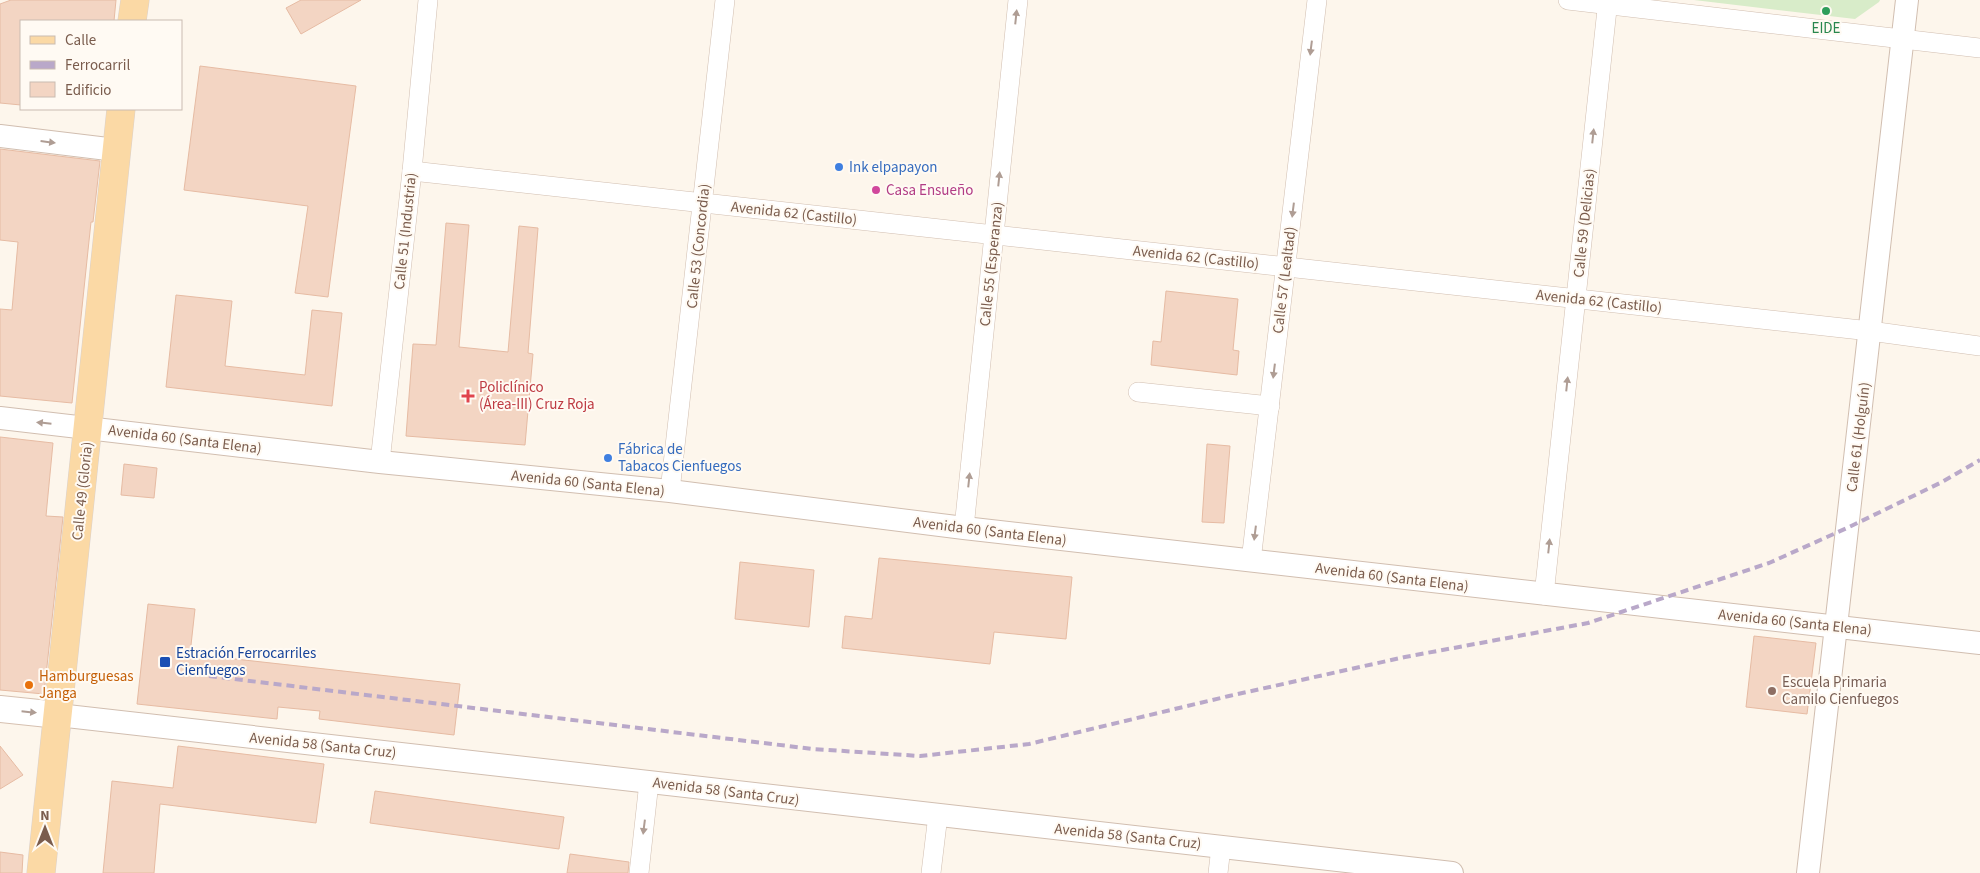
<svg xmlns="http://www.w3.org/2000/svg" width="1980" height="873" font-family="'Source Sans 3',sans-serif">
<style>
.green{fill:#d8ecc9}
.building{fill:#f3d5c3;stroke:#e6bba3}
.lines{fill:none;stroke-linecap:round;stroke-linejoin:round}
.minor-casing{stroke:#d1beb0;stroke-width:20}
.tertiary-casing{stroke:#d1beb0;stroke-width:24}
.secondary-casing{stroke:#d6c0b0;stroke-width:28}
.primary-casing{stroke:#dad1cd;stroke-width:29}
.minor{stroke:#fff;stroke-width:19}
.tertiary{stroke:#fff;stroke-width:22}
.secondary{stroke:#fff;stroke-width:26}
.primary{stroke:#fbd9a5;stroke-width:28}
.rail{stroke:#b9a8c9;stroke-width:4;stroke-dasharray:8 5;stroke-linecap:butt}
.oneway{fill:#af9d94}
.leisure-dot{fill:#2e9e5b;stroke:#fffaf3;stroke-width:2}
.shop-dot{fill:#3f7fe0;stroke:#fffaf3;stroke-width:2}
.hotel-dot{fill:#d1479c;stroke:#fffaf3;stroke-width:2}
.health-dot{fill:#e0444e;stroke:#fffaf3;stroke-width:2}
.transit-dot{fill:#1a4fb4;stroke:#fffaf3;stroke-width:2}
.food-dot{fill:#e8710a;stroke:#fffaf3;stroke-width:2}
.education-dot{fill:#8d6e63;stroke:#fffaf3;stroke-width:2}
.labels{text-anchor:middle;stroke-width:4;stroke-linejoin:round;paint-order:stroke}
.leisure-label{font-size:15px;fill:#27864d;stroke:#fffaf3}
.shop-label{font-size:15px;fill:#366cbe;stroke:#fffaf3;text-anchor:start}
.hotel-label{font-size:15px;fill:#b23c85;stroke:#fffaf3;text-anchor:start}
.street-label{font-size:15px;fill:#7a5c4d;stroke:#fffaf3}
.health-label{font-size:15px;fill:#be3a42;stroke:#fffaf3;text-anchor:start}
.transit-label{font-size:15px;fill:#164399;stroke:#fffaf3;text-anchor:start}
.food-label{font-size:15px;fill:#c56008;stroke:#fffaf3;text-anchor:start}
.education-label{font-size:15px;fill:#785e54;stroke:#fffaf3;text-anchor:start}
</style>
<rect width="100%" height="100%" fill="#fdf6ec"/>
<polygon class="green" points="1694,0 1880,0 1879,2 1855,19"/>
<g class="building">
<polygon points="11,0 116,0 114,21 21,21 21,105 0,103 0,4"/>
<polygon points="301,0 361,0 301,34 286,8"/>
<polygon points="200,66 356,86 328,297 295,293 308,206 184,190"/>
<polygon points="0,149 100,161 93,222 91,222 72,403 0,396 0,309 12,310 18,242 0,240"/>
<polygon points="446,223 469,225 459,347 508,352 519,226 538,228 528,353 533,354 525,445 406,436 413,344 436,345"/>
<polygon points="1166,291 1238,299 1233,350 1239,351 1237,375 1151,365 1153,341 1161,342"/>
<polygon points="176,295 232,301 225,366 305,375 312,310 342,313 332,406 166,387"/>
<polygon points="0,437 53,443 46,516 63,517 44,694 0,690"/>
<polygon points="1207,444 1230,446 1224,523 1202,522"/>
<polygon points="124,464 157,468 154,498 121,495"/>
<polygon points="879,558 1072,577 1066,639 994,632 990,664 842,648 845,616 872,619"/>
<polygon points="740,562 814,570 809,627 735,619"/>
<polygon points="148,604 195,609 190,654 460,684 454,735 319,719 320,711 278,707 277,719 137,704"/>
<polygon points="1754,636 1816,643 1807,714 1746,707"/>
<polygon points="0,746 23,775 0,789"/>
<polygon points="178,746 324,764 316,823 160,804 154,873 103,873 112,781 173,788"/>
<polygon points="375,791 564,817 559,849 370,823"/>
<polygon points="0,852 23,855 22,873 0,873"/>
<polygon points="570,854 629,862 628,873 567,873"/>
</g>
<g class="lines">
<g class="minor-casing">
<g id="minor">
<polyline points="1568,0 1980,48"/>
<polyline points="412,171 1870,331 1980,346"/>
<polyline points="1138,392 1270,406"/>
<polyline points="380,462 412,171 428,0"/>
<polyline points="670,491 725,0"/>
<polyline points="964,528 1018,0"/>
<polyline points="1251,561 1317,0"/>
<polyline points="1544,595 1608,0"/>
<polyline points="639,873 649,782"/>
<polyline points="931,873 938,815"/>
<polyline points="1218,873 1221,847"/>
</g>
</g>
<g class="tertiary-casing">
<g id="tertiary">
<polyline points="0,136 116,150"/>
<polyline points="0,418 380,462 670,491 964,528 1980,643"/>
<polyline points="58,715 1452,873"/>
<polyline points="1808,873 1907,0"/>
</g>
</g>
<g class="secondary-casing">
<polyline id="secondary" points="0,709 58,715"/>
</g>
<g class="primary-casing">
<g id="primary">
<polyline points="132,21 135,0"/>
<polyline points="41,873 121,109"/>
</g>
</g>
<use href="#minor" class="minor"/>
<use href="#tertiary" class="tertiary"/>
<use href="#secondary" class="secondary"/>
<use href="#primary" class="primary"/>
<polyline class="rail" points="209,676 813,749 920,756 1029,744 1229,696 1405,657 1588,623 1769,563 1847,528 1942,482 1980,460"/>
</g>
<defs><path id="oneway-solid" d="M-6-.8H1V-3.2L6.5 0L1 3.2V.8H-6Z" transform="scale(1.25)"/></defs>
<g class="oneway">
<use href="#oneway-solid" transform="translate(1016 17) rotate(-84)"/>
<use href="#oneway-solid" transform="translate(1311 48) rotate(97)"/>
<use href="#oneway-solid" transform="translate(1593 136) rotate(-84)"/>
<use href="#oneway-solid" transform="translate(48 142) rotate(7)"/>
<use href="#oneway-solid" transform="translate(999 179) rotate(-84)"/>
<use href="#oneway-solid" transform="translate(1293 210) rotate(97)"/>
<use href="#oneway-solid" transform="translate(1274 371) rotate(97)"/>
<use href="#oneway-solid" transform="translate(1567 384) rotate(-84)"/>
<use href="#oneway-solid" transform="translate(44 423) rotate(-174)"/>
<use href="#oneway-solid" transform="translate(969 480) rotate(-84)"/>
<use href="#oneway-solid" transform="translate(1255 533) rotate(97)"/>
<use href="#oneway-solid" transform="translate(1549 546) rotate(-84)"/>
<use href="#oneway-solid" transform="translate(29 712) rotate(6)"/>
<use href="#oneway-solid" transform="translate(644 827) rotate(97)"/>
</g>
<circle class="leisure-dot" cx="1826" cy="11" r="5"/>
<g class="shop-dot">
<circle cx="839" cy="167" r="5"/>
<circle cx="608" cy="458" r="5"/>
</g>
<circle class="hotel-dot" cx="876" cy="190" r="5"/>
<path class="health-dot" d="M465.5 388.5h5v5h5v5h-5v5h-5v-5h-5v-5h5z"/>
<rect class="transit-dot" x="159" y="656" width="12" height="12" rx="2.5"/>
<circle class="food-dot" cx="29" cy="685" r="5"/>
<circle class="education-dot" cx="1772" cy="691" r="5"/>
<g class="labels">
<g class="leisure-label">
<text x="1826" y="33">EIDE</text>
</g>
<g class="shop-label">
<text x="849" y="172">Ink elpapayon</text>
<text x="618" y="454">Fábrica de<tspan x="618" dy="17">Tabacos Cienfuegos</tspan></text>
</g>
<g class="hotel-label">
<text x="886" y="195">Casa Ensueño</text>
</g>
<g class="street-label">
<text transform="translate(794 213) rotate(6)" y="5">Avenida 62 (Castillo)</text>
<text transform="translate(1584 223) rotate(-84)" y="5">Calle 59 (Delicias)</text>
<text transform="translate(405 231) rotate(-84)" y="5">Calle 51 (Industria)</text>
<text transform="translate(698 246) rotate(-84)" y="5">Calle 53 (Concordia)</text>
<text transform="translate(1196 257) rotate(6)" y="5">Avenida 62 (Castillo)</text>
<text transform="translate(991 264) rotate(-84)" y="5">Calle 55 (Esperanza)</text>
<text transform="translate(1284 280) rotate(-83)" y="5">Calle 57 (Lealtad)</text>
<text transform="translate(1599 301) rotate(6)" y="5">Avenida 62 (Castillo)</text>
<text transform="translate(1858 437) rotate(-83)" y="5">Calle 61 (Holguín)</text>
<text transform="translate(185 439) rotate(7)" y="5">Avenida 60 (Santa Elena)</text>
<text transform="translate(588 483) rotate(6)" y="5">Avenida 60 (Santa Elena)</text>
<text transform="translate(82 491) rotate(-84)" y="5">Calle 49 (Gloria)</text>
<text transform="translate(990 531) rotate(7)" y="5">Avenida 60 (Santa Elena)</text>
<text transform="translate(1392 577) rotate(7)" y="5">Avenida 60 (Santa Elena)</text>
<text transform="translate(1795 622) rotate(6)" y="5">Avenida 60 (Santa Elena)</text>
<text transform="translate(323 745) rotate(6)" y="5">Avenida 58 (Santa Cruz)</text>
<text transform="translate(726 791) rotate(7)" y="5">Avenida 58 (Santa Cruz)</text>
<text transform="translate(1128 836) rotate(6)" y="5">Avenida 58 (Santa Cruz)</text>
</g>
<g class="health-label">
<text x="479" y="392">Policlínico<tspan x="479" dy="17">(Área-III) Cruz Roja</tspan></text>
</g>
<g class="transit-label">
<text x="176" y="658">Estración Ferrocarriles<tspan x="176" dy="17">Cienfuegos</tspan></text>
</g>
<g class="food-label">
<text x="39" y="681">Hamburguesas<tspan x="39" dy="17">Janga</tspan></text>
</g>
<g class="education-label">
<text x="1782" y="687">Escuela Primaria<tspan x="1782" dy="17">Camilo Cienfuegos</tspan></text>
</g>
</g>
<rect x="20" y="20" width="162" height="90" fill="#fffaf3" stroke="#cabbb1"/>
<rect x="30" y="36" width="25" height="8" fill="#fbd9a5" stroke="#cabbb1"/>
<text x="65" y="45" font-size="15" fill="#7a5c4d">Calle</text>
<rect x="30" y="61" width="25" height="8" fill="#b9a8c9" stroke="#cabbb1"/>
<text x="65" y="70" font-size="15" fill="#7a5c4d">Ferrocarril</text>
<rect x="30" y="82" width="25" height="15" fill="#f3d5c3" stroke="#cabbb1"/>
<text x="65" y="95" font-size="15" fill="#7a5c4d">Edificio</text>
<g transform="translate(45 828)" stroke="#fffaf3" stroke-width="4" paint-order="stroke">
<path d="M0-4L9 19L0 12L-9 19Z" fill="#7a5c4d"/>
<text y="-8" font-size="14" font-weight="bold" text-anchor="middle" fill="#7a5c4d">N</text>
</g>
</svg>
